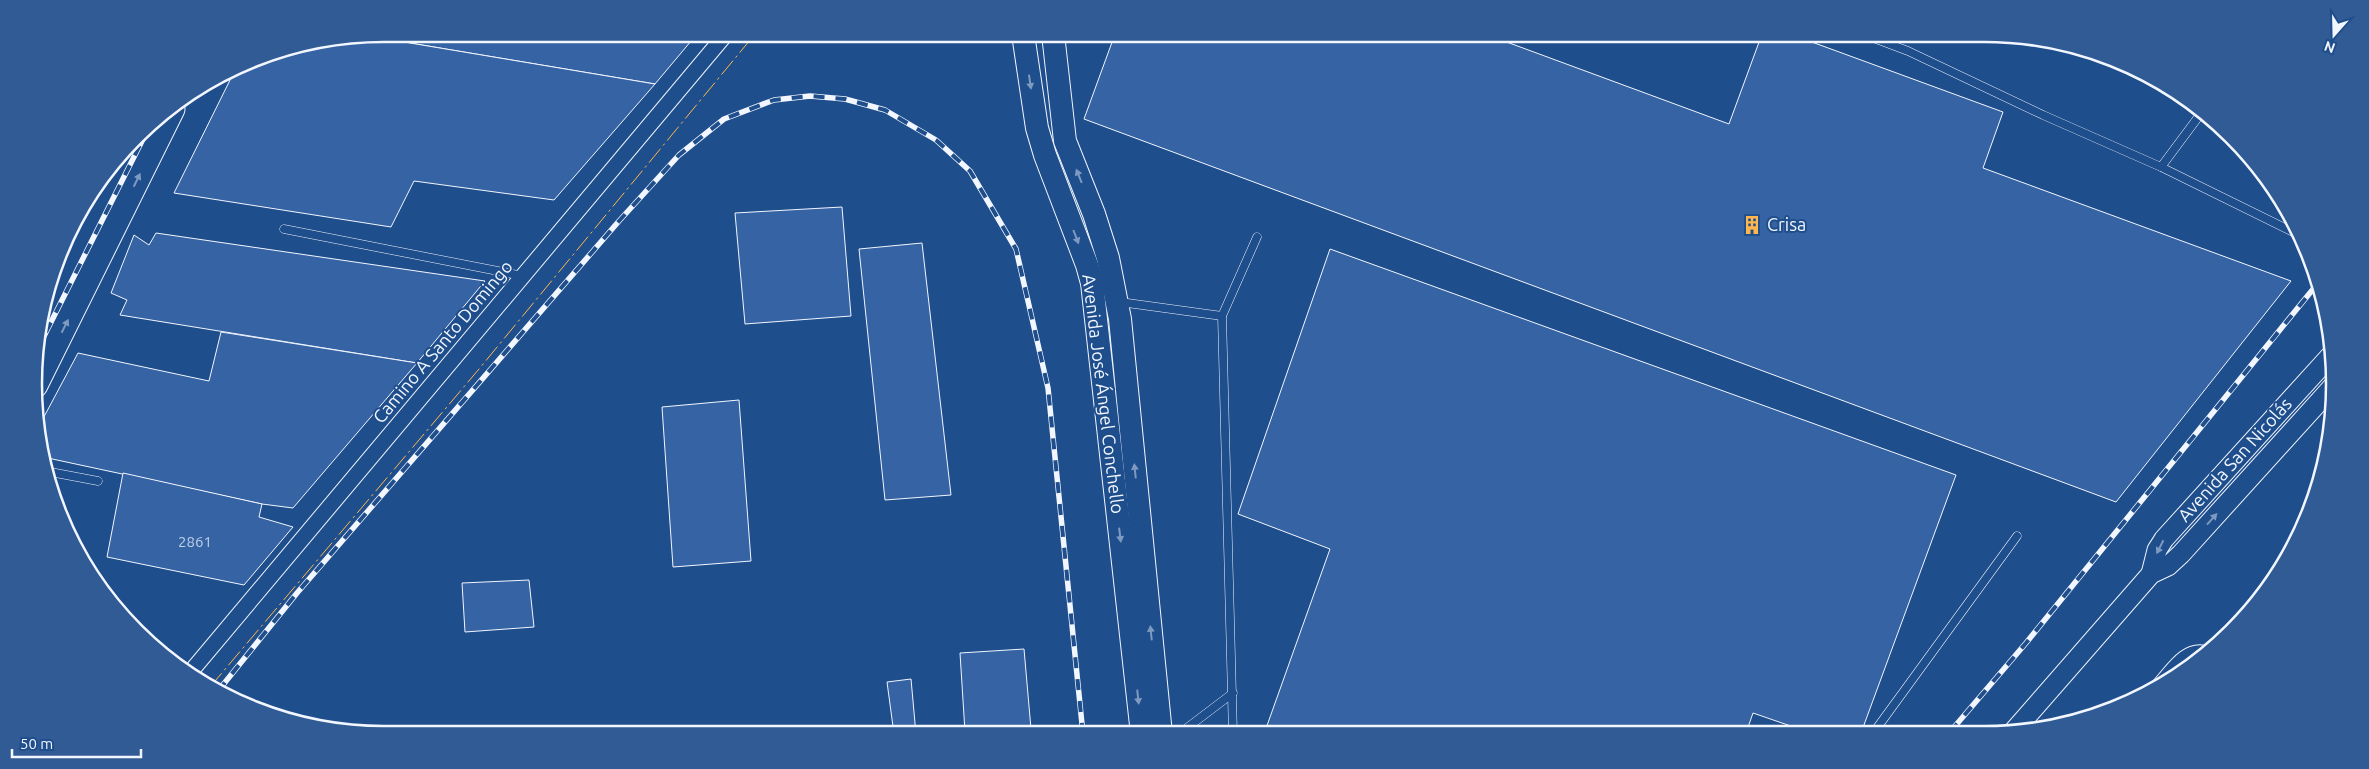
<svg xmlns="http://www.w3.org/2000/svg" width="2369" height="769" font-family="Ubuntu,sans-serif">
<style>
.building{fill:#3563a3;stroke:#f2f6ff}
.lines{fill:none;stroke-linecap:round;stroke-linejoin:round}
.service-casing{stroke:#f2f6ff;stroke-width:9}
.minor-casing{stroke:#f2f6ff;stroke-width:17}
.tertiary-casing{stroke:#f2f6ff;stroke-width:21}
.secondary-casing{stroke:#f2f6ff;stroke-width:24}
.primary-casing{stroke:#f2f6ff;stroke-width:27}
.service{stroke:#1f4e8c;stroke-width:8}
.minor{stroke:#1f4e8c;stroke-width:15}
.tertiary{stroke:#1f4e8c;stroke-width:19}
.secondary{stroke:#1f4e8c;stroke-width:22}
.primary{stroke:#1f4e8c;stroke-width:25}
.rail-casing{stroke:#f2f6ff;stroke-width:5.5}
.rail{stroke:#1f4e8c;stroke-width:4;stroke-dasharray:11;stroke-linecap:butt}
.power{stroke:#ffb74d;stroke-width:1;stroke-dasharray:18 4 2.5 4;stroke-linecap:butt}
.oneway{fill:#7e9ac0}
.labels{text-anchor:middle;stroke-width:4;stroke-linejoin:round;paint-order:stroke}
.number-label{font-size:15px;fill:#c3d1e8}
.poi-label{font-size:18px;fill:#f2f6ff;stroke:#1f4e8c;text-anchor:start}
.street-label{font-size:18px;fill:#f2f6ff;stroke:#1f4e8c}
.rim{fill:none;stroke:#f2f6ff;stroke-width:2.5}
</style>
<rect width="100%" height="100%" fill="#1f4e8c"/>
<g class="building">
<polygon points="415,34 697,34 655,84 410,43"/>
<polygon points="1115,34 1485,34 1729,124 1762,34 1790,34 2003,112 1983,168 2291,281 2116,502 1084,119"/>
<polygon points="368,35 410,43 655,84 554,200 414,181 391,227 174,193 235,70 251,60 316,40"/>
<polygon points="842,207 851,316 745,324 735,213"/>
<polygon points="156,233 485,281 417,363 120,315 127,300 111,293 134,235 149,245"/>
<polygon points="922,243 951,495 885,500 859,249"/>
<polygon points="1330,249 1956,475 1861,733 1811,733 1753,713 1746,733 1264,734 1330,549 1238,514"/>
<polygon points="221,332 417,363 293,508 262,504 43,457 38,428 78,353 209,381"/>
<polygon points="739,400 751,561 673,567 662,407"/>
<polygon points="123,473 262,504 259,517 293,527 244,585 107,557"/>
<polygon points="529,580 534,627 465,632 462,583"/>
<polygon points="1024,649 1031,729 965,732 960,653"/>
<polygon points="911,679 916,734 894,734 887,682"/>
</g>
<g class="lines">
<g class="service-casing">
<g id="service">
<polyline points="1863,34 1908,51 2043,115 2161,167 2202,112"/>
<polyline points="2161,167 2299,235"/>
<polyline points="284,229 523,276"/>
<polyline points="1120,302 1222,316"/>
<polyline points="45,471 98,481"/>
<polyline points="1874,732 2017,536"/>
<polyline points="1179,734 1233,693"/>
<polyline points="1233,734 1222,316 1257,237"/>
</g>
</g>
<g class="minor-casing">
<g id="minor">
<polyline points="188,675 726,34"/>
<path d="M 2160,685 C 2172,672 2186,647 2207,654"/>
</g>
</g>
<g class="tertiary-casing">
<g id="tertiary">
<polyline points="2151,574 2157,550 2164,539 2332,354"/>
<polyline points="2013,732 2151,574 2168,566 2181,554 2335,384"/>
</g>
</g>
<g class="secondary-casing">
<g id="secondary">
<polyline points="1023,34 1037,128 1045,155 1087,265 1092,283 1142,734"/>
<polyline points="1053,34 1065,141 1094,214 1108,258 1120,319 1161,734"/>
</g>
</g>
<g class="primary-casing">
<polyline id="primary" points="35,385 172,109"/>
</g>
<use href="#service" class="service"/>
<use href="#minor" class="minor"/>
<use href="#tertiary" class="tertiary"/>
<use href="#secondary" class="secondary"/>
<use href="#primary" class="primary"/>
<g class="rail-casing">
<g id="rail">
<polyline points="36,352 151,123"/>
<polyline points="218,691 297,593 619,221 679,155 724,119 774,100 810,96 845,99 885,110 936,140 970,171 1016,249 1048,388 1083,734"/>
<polyline points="1950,732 2026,643 2318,283"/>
</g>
</g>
<use href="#rail" class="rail"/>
<polyline class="power" points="210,687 479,369 755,34"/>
</g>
<defs><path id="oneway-solid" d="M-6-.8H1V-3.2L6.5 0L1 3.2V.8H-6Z" transform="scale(1.25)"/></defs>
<g class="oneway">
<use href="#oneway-solid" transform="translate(1030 82) rotate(82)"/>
<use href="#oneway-solid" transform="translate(1079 176) rotate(-112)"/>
<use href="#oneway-solid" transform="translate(137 180) rotate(-64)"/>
<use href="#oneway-solid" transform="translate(1076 237) rotate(69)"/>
<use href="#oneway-solid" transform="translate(65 326) rotate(-63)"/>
<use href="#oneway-solid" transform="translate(1135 471) rotate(-96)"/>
<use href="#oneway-solid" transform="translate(2212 519) rotate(-48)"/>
<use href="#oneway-solid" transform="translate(1120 535) rotate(83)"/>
<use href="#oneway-solid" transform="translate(2160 547) rotate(117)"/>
<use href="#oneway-solid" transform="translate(1151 633) rotate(-96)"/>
<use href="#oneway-solid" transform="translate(1138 697) rotate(84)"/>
</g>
<defs>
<g id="building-bare" transform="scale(1.5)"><path d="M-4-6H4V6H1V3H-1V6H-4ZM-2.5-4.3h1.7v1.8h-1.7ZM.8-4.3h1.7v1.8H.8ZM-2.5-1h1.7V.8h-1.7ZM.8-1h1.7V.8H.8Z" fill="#ffb74d" stroke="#1f4e8c" stroke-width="2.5" paint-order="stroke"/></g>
</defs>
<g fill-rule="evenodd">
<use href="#building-bare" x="1752" y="225"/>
</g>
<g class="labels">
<g class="number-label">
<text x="195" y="547">2861</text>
</g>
<g class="poi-label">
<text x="1767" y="231">Crisa</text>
</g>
<g class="street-label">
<text transform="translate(443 342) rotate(-50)" y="6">Camino A Santo Domingo</text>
<text transform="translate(1103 394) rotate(83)" y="6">Avenida José Ángel Conchello</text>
<text transform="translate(2235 460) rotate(-48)" y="6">Avenida San Nicolás</text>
</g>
</g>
<path d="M0 0H2369V769H0ZM384 42H1984A342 342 0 0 1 2326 384V384A342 342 0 0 1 1984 726H384A342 342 0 0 1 42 384V384A342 342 0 0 1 384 42Z" fill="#305b95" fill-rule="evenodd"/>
<path class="rim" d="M384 42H1984A342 342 0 0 1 2326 384V384A342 342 0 0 1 1984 726H384A342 342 0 0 1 42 384V384A342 342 0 0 1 384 42Z"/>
<g transform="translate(2334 35) rotate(200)" stroke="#1f4e8c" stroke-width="4" paint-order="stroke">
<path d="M0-4L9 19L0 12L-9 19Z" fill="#f2f6ff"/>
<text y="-8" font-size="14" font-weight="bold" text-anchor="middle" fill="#f2f6ff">N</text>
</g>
<path d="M12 749v8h129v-8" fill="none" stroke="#f2f6ff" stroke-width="2.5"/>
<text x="20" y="749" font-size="15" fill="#f2f6ff" stroke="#1f4e8c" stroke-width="4" paint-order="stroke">50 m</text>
</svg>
